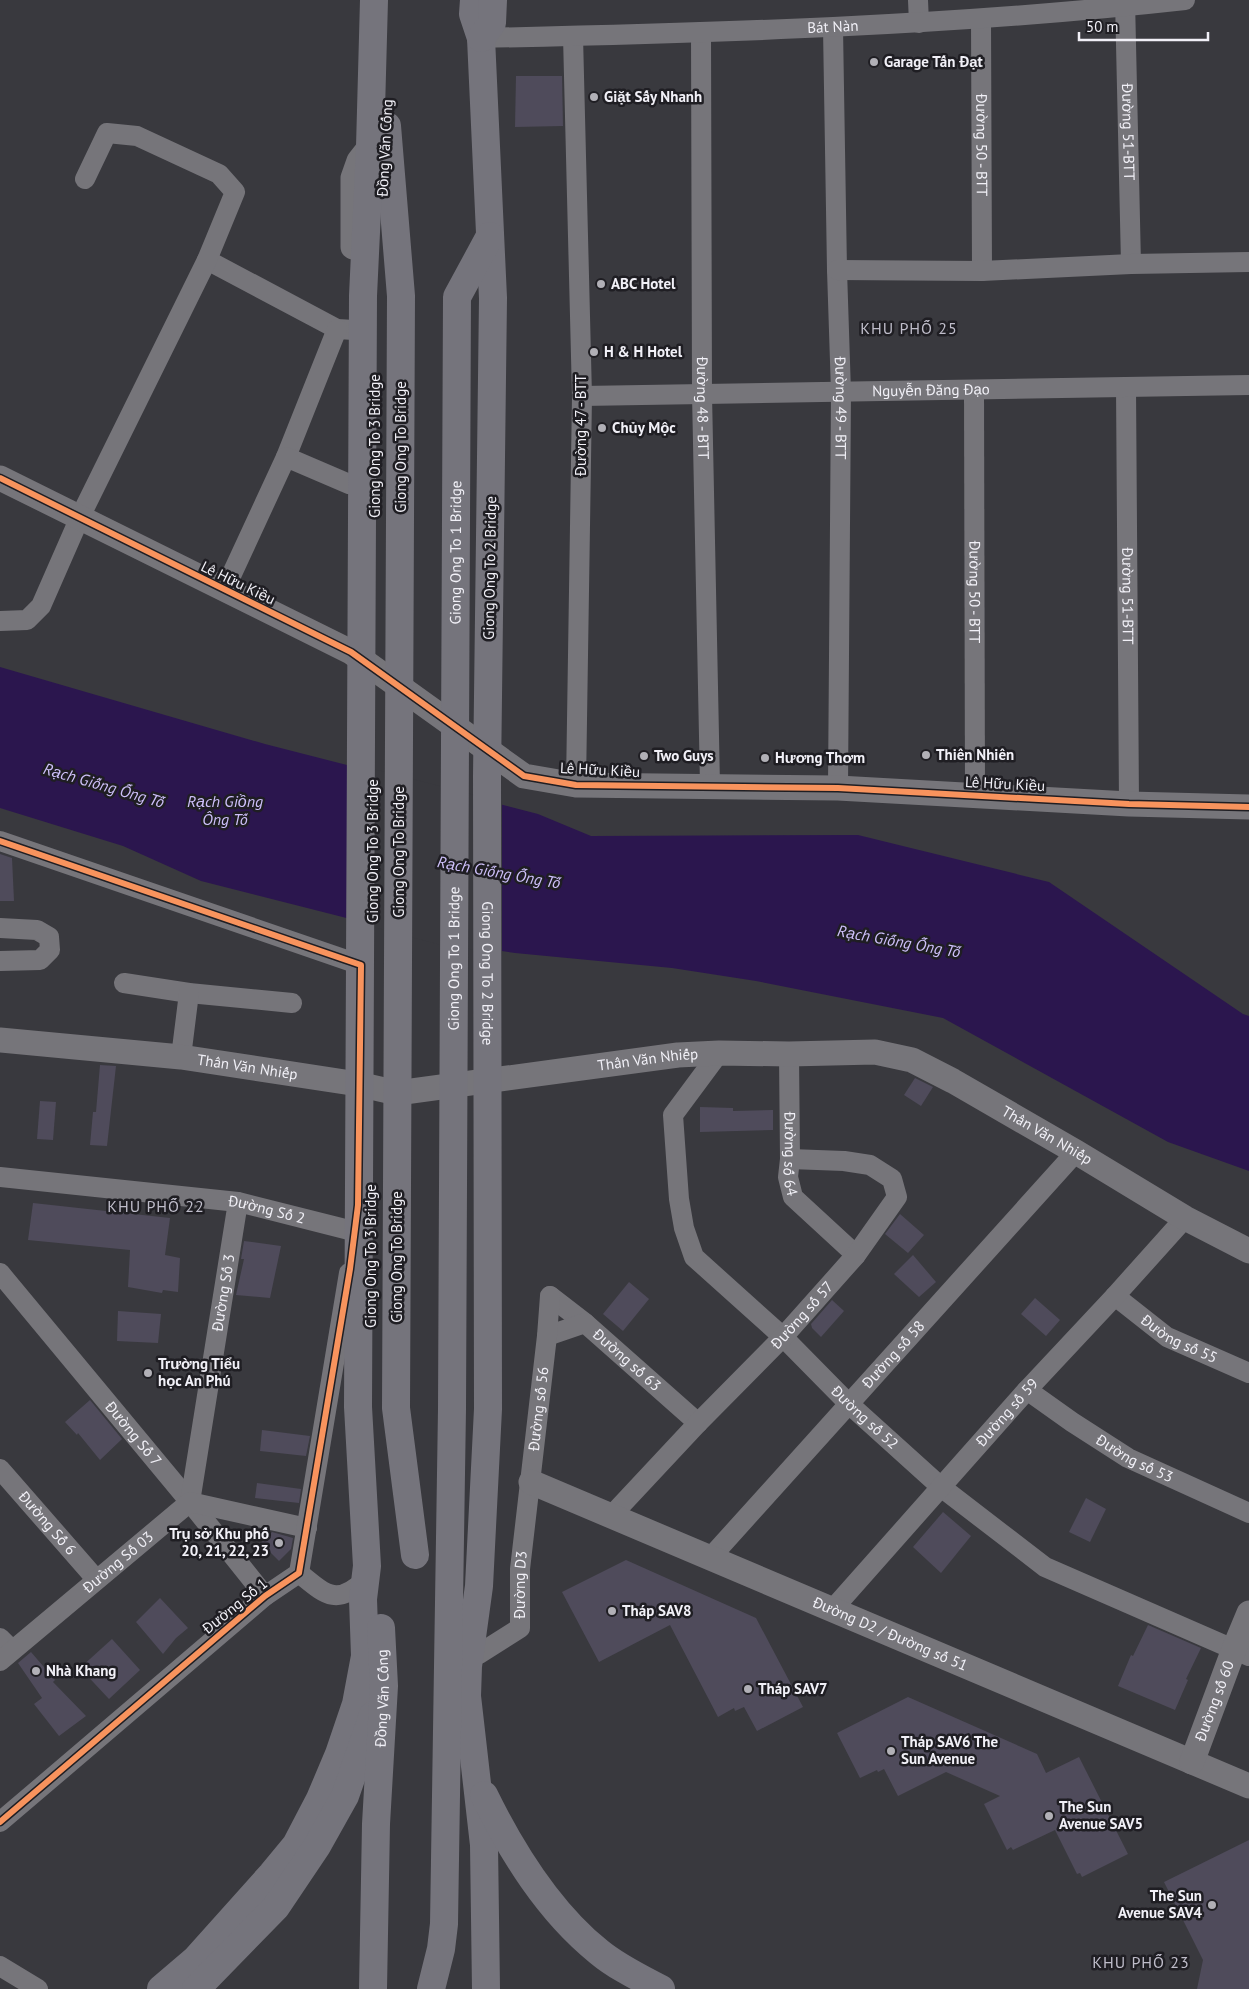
<svg xmlns="http://www.w3.org/2000/svg" width="1249" height="1989" font-family="'PT Sans',sans-serif">
<style>
.water{fill:#2b164e}
.pier{fill:#39393e}
.building{fill:#4f4b5b}
.lines{fill:none;stroke-linecap:round;stroke-linejoin:round}
.minor{stroke:#76757a;stroke-width:20}
.tertiary{stroke:#76757a;stroke-width:25}
.primary{stroke:#75747c;stroke-width:28}
.cycleway-casing{stroke:#1f1e23;stroke-width:9}
.cycleway{stroke:#f8935d;stroke-width:6}
.poi-dot{fill:#b1b0b6;stroke:#1f1e23;stroke-width:2}
.labels{text-anchor:middle;stroke-width:5;stroke-linejoin:round;paint-order:stroke}
.street-label{font-size:15px;fill:#f1f0f7;stroke:#1f1e23}
.poi-label{font-size:15px;font-weight:bold;fill:#f1f0f7;stroke:#1f1e23;text-anchor:start}
.neighbourhood-label{font-size:16px;letter-spacing:1px;fill:#bfbdca;stroke:#1f1e23}
.water-label{font-size:16px;font-style:italic;fill:#cec0fa;stroke:#1f1e23}
</style>
<rect width="100%" height="100%" fill="#39393e"/>
<polygon class="water" points="0,667 265,744 538,814 591,836 858,835 1049,882 1243,1014 1249,1016 1249,1171 1168,1142 943,1018 756,981 672,968 515,953 437,941 201,881 123,846 0,808"/>
<polygon class="pier" points="354,764 502,802 502,954 437,944 352,921"/>
<g class="building">
<polygon points="516,76 562,76 563,126 515,127"/>
<polygon points="0,854 12,858 14,901 0,901"/>
<polygon points="100,1065 116,1066 107,1146 90,1145 93,1112 96,1112"/>
<polygon points="915,1078 933,1087 921,1106 904,1095"/>
<polygon points="40,1101 56,1102 53,1140 37,1139"/>
<polygon points="700,1107 733,1108 733,1111 773,1110 773,1130 700,1132"/>
<polygon points="33,1203 170,1218 165,1255 180,1258 178,1292 163,1290 162,1293 128,1287 130,1250 28,1240"/>
<polygon points="900,1214 924,1235 908,1253 885,1234"/>
<polygon points="244,1241 281,1246 270,1298 236,1295 244,1259 241,1259"/>
<polygon points="913,1255 936,1282 919,1297 894,1274"/>
<polygon points="629,1282 649,1299 623,1331 603,1314"/>
<polygon points="1035,1298 1060,1320 1046,1336 1021,1314"/>
<polygon points="832,1300 844,1311 821,1337 812,1328 811,1324"/>
<polygon points="118,1311 161,1314 158,1343 117,1341"/>
<polygon points="90,1400 122,1439 100,1460 78,1433 77,1435 65,1422"/>
<polygon points="262,1430 310,1436 306,1456 260,1451"/>
<polygon points="257,1483 301,1489 299,1503 255,1498"/>
<polygon points="1086,1498 1106,1509 1090,1542 1069,1532"/>
<polygon points="943,1512 971,1536 941,1573 913,1547"/>
<polygon points="272,1532 293,1538 291,1549 279,1561 261,1543"/>
<polygon points="626,1560 756,1618 803,1707 757,1731 744,1707 735,1711 734,1708 718,1717 670,1625 599,1662 562,1592"/>
<polygon points="160,1598 188,1628 176,1638 163,1654 136,1622"/>
<polygon points="1148,1625 1201,1648 1186,1679 1188,1680 1175,1710 1118,1686 1131,1655 1133,1656"/>
<polygon points="112,1639 140,1670 109,1699 80,1668"/>
<polygon points="31,1652 55,1680 53,1682 86,1716 59,1736 34,1704 42,1698 18,1663"/>
<polygon points="908,1697 1037,1754 1046,1773 1079,1757 1128,1854 1082,1877 1080,1873 1077,1874 1055,1830 1013,1850 1011,1847 1007,1850 984,1804 1000,1796 946,1772 898,1796 884,1769 878,1772 877,1770 860,1778 837,1733"/>
<polygon points="1249,1840 1249,1989 1197,1989 1203,1960 1164,1882"/>
</g>
<g class="lines">
<g class="minor">
<polyline points="918,0 919,23"/>
<path id="s1" d="M 1125,0 L 1131,264"/>
<path id="s2" d="M 981,20 L 982,271"/>
<path id="s3" d="M 833,28 L 837,270 L 841,392 L 838,788"/>
<path id="s4" d="M 701,32 L 702,394 L 710,785"/>
<polyline points="573,36 582,396 576,785"/>
<path id="s5" d="M 481,38 C 716,33 951,26 1185,0"/>
<polyline points="207,260 337,329 354,330"/>
<polyline points="837,270 982,271 1131,264 1249,262"/>
<path id="s6" d="M 1126,387 L 1129,804"/>
<path id="s7" d="M 974,390 L 975,795"/>
<path id="s8" d="M 582,396 L 1249,385"/>
<polyline points="286,457 337,329"/>
<polyline points="224,591 286,457 349,484"/>
<polyline points="0,621 27,620 41,606 80,517 207,260 235,192 219,174 137,136 107,133 85,179"/>
<polyline points="0,841 361,965 361,977"/>
<polyline points="0,928 37,930 49,937 50,950 40,960 0,961"/>
<polyline points="124,983 189,993 292,1003"/>
<path id="s9" d="M 719,1053 L 673,1115 L 679,1199 L 684,1228 L 694,1257 L 783,1337 L 849,1404 L 941,1487 L 1045,1567 L 1249,1656"/>
<path id="s10" d="M 789,1054 L 790,1159 L 788,1177 L 793,1197 L 856,1255"/>
<polyline points="181,1057 189,993"/>
<path id="s11" d="M 0,1177 L 238,1202 L 353,1231"/>
<path id="s12" d="M 0,1273 L 190,1502 L 265,1596"/>
<polyline points="550,1296 585,1323"/>
<path id="s13" d="M 1115,1296 L 1167,1337 L 1249,1373"/>
<path id="s14" d="M 547,1336 L 585,1323 L 698,1423"/>
<path id="s15" d="M 1027,1390 L 1072,1422 L 1128,1458 L 1249,1513"/>
<path id="s16" d="M 0,1469 L 96,1579"/>
<path id="s17" d="M 190,1502 L 238,1202"/>
<path id="s18" d="M 612,1515 L 698,1423 L 783,1337 L 856,1255 L 897,1197 L 892,1179 L 870,1165 L 844,1161 L 790,1159"/>
<path id="s19" d="M 710,1558 L 1076,1152"/>
<path d="M 299,1573 C 325,1594 336,1607 365,1580"/>
<path id="s20" d="M 832,1610 L 1027,1390 L 1115,1296 L 1185,1218"/>
<polyline points="0,1638 12,1650"/>
<path id="s21" d="M 469,1652 L 479,1654 L 520,1628 L 520,1569 L 547,1336 L 550,1296"/>
<path id="s22" d="M 0,1661 L 190,1502 L 307,1528"/>
<polyline points="0,1822 265,1596 299,1573 349,1273"/>
<polyline points="0,1966 38,1989"/>
</g>
<g class="tertiary">
<polyline points="353,247 353,178 359,161 370,147"/>
<polyline points="0,478 351,652 524,776 576,785 838,788 1129,804 1249,807"/>
<path id="s23" d="M 0,1040 L 181,1057 L 358,1084 L 397,1093 L 678,1055 L 719,1053 L 789,1054 L 875,1052 L 912,1060 L 953,1081 L 1076,1152 L 1185,1218 L 1249,1251"/>
<path id="s24" d="M 531,1482 L 1249,1786"/>
<path id="s25" d="M 1192,1762 L 1234,1649 L 1249,1613"/>
</g>
<g class="primary">
<path id="s26" d="M 474,0 L 473,14 L 481,38 L 493,298 L 487,776 L 488,1409 L 479,1586 L 468,1666 L 467,1696 L 484,1845 L 486,1989"/>
<polyline points="481,38 492,23 493,0"/>
<polyline points="387,126 401,296 396,1408 415,1555"/>
<path d="M 484,1795 C 512,1852 548,1911 599,1952 C 617,1967 640,1978 661,1989"/>
<polyline points="161,1989 195,1960 272,1874 296,1845 320,1799 339,1754 356,1704 365,1656 363,1599 367,1566 358,1407 363,296 370,147 374,0"/>
<polyline points="196,1989 276,1907 317,1846 345,1796 373,1715"/>
<path id="s27" d="M 373,1989 L 376,1824 L 384,1686 L 381,1628"/>
<path id="s28" d="M 431,1989 L 441,1949 L 444,1924 L 452,1409 L 457,297 L 490,236"/>
</g>
<g class="cycleway-casing">
<g id="cycleway">
<polyline points="0,478 351,652 524,776 576,785 838,788 1129,804 1249,807"/>
<polyline points="0,841 361,965 358,1205 350,1269 299,1573 265,1596 0,1822"/>
</g>
</g>
<use href="#cycleway" class="cycleway"/>
</g>
<g class="poi-dot">
<circle cx="874" cy="62" r="5"/>
<circle cx="594" cy="97" r="5"/>
<circle cx="601" cy="284" r="5"/>
<circle cx="594" cy="352" r="5"/>
<circle cx="602" cy="428" r="5"/>
<circle cx="926" cy="755" r="5"/>
<circle cx="644" cy="756" r="5"/>
<circle cx="765" cy="758" r="5"/>
<circle cx="148" cy="1373" r="5"/>
<circle cx="279" cy="1543" r="5"/>
<circle cx="612" cy="1611" r="5"/>
<circle cx="36" cy="1671" r="5"/>
<circle cx="748" cy="1689" r="5"/>
<circle cx="891" cy="1751" r="5"/>
<circle cx="1049" cy="1816" r="5"/>
<circle cx="1212" cy="1905" r="5"/>
</g>
<g class="labels">
<g class="street-label">
<text dy="5" stroke="none"><textPath href="#s5" startOffset="352">Bát Nàn</textPath></text>
<text dy="5" stroke="none"><textPath href="#s1" startOffset="132">Đường 51-BTT</textPath></text>
<text dy="5" stroke="none"><textPath href="#s2" startOffset="125">Đường 50 - BTT</textPath></text>
<text transform="translate(385 148) rotate(-87)" y="5">Đồng Văn Cống</text>
<text dy="5" stroke="none"><textPath href="#s8" startOffset="349">Nguyễn Đăng Đạo</textPath></text>
<text dy="5" stroke="none"><textPath href="#s4" startOffset="376">Đường 48 - BTT</textPath></text>
<text dy="5" stroke="none"><textPath href="#s3" startOffset="380">Đường 49 - BTT</textPath></text>
<text transform="translate(581 425) rotate(-90)" y="5">Đường 47 - BTT</text>
<text transform="translate(375 446) rotate(-90)" y="5">Giong Ong To 3 Bridge</text>
<text transform="translate(401 447) rotate(-90)" y="5">Giong Ong To Bridge</text>
<text dy="5" stroke="none"><textPath href="#s28" startOffset="1438">Giong Ong To 1 Bridge</textPath></text>
<text transform="translate(490 568) rotate(-89)" y="5">Giong Ong To 2 Bridge</text>
<text transform="translate(238 583) rotate(26)" y="5">Lê Hữu Kiều</text>
<text dy="5" stroke="none"><textPath href="#s7" startOffset="202">Đường 50 - BTT</textPath></text>
<text dy="5" stroke="none"><textPath href="#s6" startOffset="209">Đường 51-BTT</textPath></text>
<text transform="translate(600 770) rotate(3)" y="5">Lê Hữu Kiều</text>
<text transform="translate(1005 784) rotate(3)" y="5">Lê Hữu Kiều</text>
<text transform="translate(373 851) rotate(-90)" y="5">Giong Ong To 3 Bridge</text>
<text transform="translate(399 852) rotate(-90)" y="5">Giong Ong To Bridge</text>
<text dy="5" stroke="none"><textPath href="#s28" startOffset="1032">Giong Ong To 1 Bridge</textPath></text>
<text dy="5" stroke="none"><textPath href="#s26" startOffset="975">Giong Ong To 2 Bridge</textPath></text>
<text dy="5" stroke="none"><textPath href="#s23" startOffset="654">Thân Văn Nhiếp</textPath></text>
<text dy="5" stroke="none"><textPath href="#s23" startOffset="249">Thân Văn Nhiếp</textPath></text>
<text dy="5" stroke="none"><textPath href="#s23" startOffset="1074">Thân Văn Nhiếp</textPath></text>
<text dy="5" stroke="none"><textPath href="#s10" startOffset="100">Đường số 64</textPath></text>
<text dy="5" stroke="none"><textPath href="#s11" startOffset="269">Đường Số 2</textPath></text>
<text transform="translate(371 1256) rotate(-90)" y="5">Giong Ong To 3 Bridge</text>
<text transform="translate(397 1257) rotate(-90)" y="5">Giong Ong To Bridge</text>
<text dy="5" stroke="none"><textPath href="#s17" startOffset="212">Đường Số 3</textPath></text>
<text dy="5" stroke="none"><textPath href="#s18" startOffset="276">Đường số 57</textPath></text>
<text dy="5" stroke="none"><textPath href="#s13" startOffset="78">Đường số 55</textPath></text>
<text dy="5" stroke="none"><textPath href="#s19" startOffset="274">Đường số 58</textPath></text>
<text dy="5" stroke="none"><textPath href="#s14" startOffset="96">Đường số 63</textPath></text>
<text dy="5" stroke="none"><textPath href="#s21" startOffset="279">Đường số 56</textPath></text>
<text dy="5" stroke="none"><textPath href="#s20" startOffset="264">Đường số 59</textPath></text>
<text dy="5" stroke="none"><textPath href="#s9" startOffset="456">Đường số 52</textPath></text>
<text dy="5" stroke="none"><textPath href="#s12" startOffset="209">Đường Số 7</textPath></text>
<text dy="5" stroke="none"><textPath href="#s15" startOffset="128">Đường số 53</textPath></text>
<text dy="5" stroke="none"><textPath href="#s16" startOffset="72">Đường Số 6</textPath></text>
<text dy="5" stroke="none"><textPath href="#s22" startOffset="154">Đường Số 03</textPath></text>
<text dy="5" stroke="none"><textPath href="#s21" startOffset="102">Đường D3</textPath></text>
<text transform="translate(235 1606) rotate(-39)" y="5">Đường Số 1</text>
<text dy="5" stroke="none"><textPath href="#s24" startOffset="390">Đường D2 / Đường số 51</textPath></text>
<text dy="5" stroke="none"><textPath href="#s27" startOffset="291">Đồng Văn Cống</textPath></text>
<text dy="5" stroke="none"><textPath href="#s25" startOffset="65">Đường số 60</textPath></text>
</g>
<g class="poi-label">
<text x="884" y="67">Garage Tấn Đạt</text>
<text x="604" y="102">Giặt Sấy Nhanh</text>
<text x="611" y="289">ABC Hotel</text>
<text x="604" y="357">H &amp; H Hotel</text>
<text x="612" y="433">Chủy Mộc</text>
<text x="936" y="760">Thiên Nhiên</text>
<text x="654" y="761">Two Guys</text>
<text x="775" y="763">Hương Thơm</text>
<text x="158" y="1369">Trường Tiểu<tspan x="158" dy="17">học An Phú</tspan></text>
<text x="269" y="1539" text-anchor="end">Trụ sở Khu phố<tspan x="269" dy="17">20, 21, 22, 23</tspan></text>
<text x="622" y="1616">Tháp SAV8</text>
<text x="46" y="1676">Nhà Khang</text>
<text x="758" y="1694">Tháp SAV7</text>
<text x="901" y="1747">Tháp SAV6 The<tspan x="901" dy="17">Sun Avenue</tspan></text>
<text x="1059" y="1812">The Sun<tspan x="1059" dy="17">Avenue SAV5</tspan></text>
<text x="1202" y="1901" text-anchor="end">The Sun<tspan x="1202" dy="17">Avenue SAV4</tspan></text>
</g>
<g class="neighbourhood-label">
<text x="909" y="334">KHU PHỐ 25</text>
<text x="156" y="1212">KHU PHỐ 22</text>
<text x="1141" y="1968">KHU PHỐ 23</text>
</g>
<g class="water-label">
<text transform="translate(104 785) rotate(16)" y="6">Rạch Giống Ống Tố</text>
<text x="225" y="807">Rạch Giồng<tspan x="225" dy="18">Ông Tố</tspan></text>
<text transform="translate(499 872) rotate(10)" y="6">Rạch Giống Ống Tố</text>
<text transform="translate(899 941) rotate(10)" y="6">Rạch Giống Ống Tố</text>
</g>
</g>
<path d="M1079 32v8h129v-8" fill="none" stroke="#f1f0f7" stroke-width="2.5"/>
<text x="1086" y="32" font-size="15" fill="#f1f0f7" stroke="#1f1e23" stroke-width="4" paint-order="stroke">50 m</text>
</svg>
